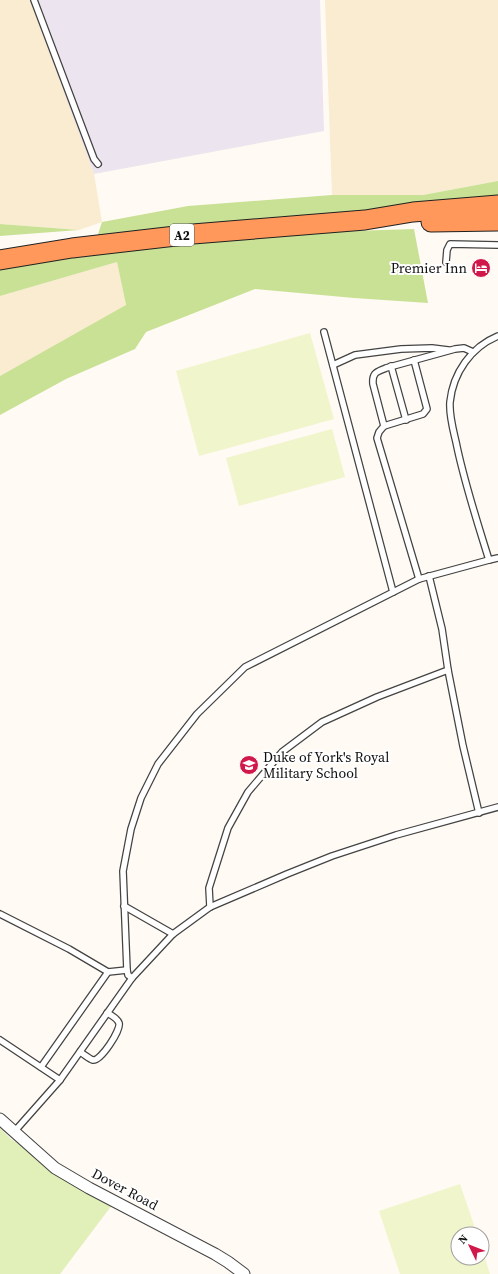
<svg xmlns="http://www.w3.org/2000/svg" width="498" height="1274" font-family="'Source Serif 4',serif">
<style>
.industrial{fill:#ece4ef}
.farmland{fill:#f9ecd0}
.green{fill:#e1efb8}
.forest{fill:#c9e195}
.pitch{fill:#f0f5cb}
.lines{fill:none;stroke-linecap:round;stroke-linejoin:round}
.service-casing{stroke:#434343;stroke-width:8}
.minor-casing{stroke:#434343;stroke-width:13}
.trunk-casing{stroke:#212121;stroke-width:21}
.service{stroke:#fff;stroke-width:5.5}
.minor{stroke:#fff;stroke-width:11}
.trunk{stroke:#ff985a;stroke-width:19}
.labels{text-anchor:middle;stroke-width:4;stroke-linejoin:round;paint-order:stroke}
.shield{fill:#fff;stroke:#585858;stroke-width:1}
.shield-label{font-size:13px;font-weight:bold;fill:#101010}
.poi-label{font-size:14px;fill:#101010;stroke:#fff;text-anchor:end}
.street-label{font-size:14px;fill:#101010;stroke:#fff}
</style>
<rect width="100%" height="100%" fill="#fffaf3"/>
<polygon class="industrial" points="28,0 320,0 324,131 94,174 46,51"/>
<g class="farmland">
<polygon points="0,0 30,0 94,174 102,222 79,230 0,224"/>
<polygon points="325,0 498,0 498,181 423,195 332,195"/>
<polygon points="117,262 126,306 0,376 0,296"/>
</g>
<polygon class="green" points="0,1128 11,1139 112,1205 60,1274 0,1274"/>
<g class="forest">
<polygon points="498,181 498,201 277,217 97,237 102,222 188,206 332,195 423,195"/>
<polygon points="0,224 79,230 0,236"/>
<polygon points="414,229 428,303 354,298 255,289 146,332 135,349 66,379 0,415 0,376 126,305 117,262 0,296 0,269 109,249 231,235"/>
</g>
<g class="pitch">
<polygon points="310,333 334,419 199,456 176,371"/>
<polygon points="332,429 345,477 239,506 226,458"/>
<polygon points="460,1184 477,1234 458,1234 458,1258 482,1258 482,1249 490,1274 400,1274 379,1211"/>
</g>
<g class="lines">
<g class="service-casing">
<g id="service">
<polyline points="34,0 94,159 98,164"/>
<polyline points="446,262 447,250 450,244 498,245"/>
<polyline points="324,332 393,592"/>
<polyline points="333,365 355,355 401,349 432,348 448,350"/>
<polyline points="391,366 406,420"/>
<polyline points="384,426 423,414 427,409 414,360"/>
<path d="M 489,560 C 477,521 464,482 456,442 C 453,429 449,415 450,402 C 453,373 471,347 498,336"/>
<polyline points="429,576 442,629 448,670 463,746 479,813"/>
<path d="M 419,579 L 377,438 L 379,432 L 384,426 L 373,384 C 372,372 377,372 386,368 L 455,349 L 464,348 L 473,352"/>
<polyline points="124,906 173,934"/>
<polyline points="210,907 209,888 228,828 248,792 282,752 322,722 377,697 448,670"/>
<polyline points="0,914 69,949 108,972"/>
<polyline points="132,978 128,975 127,970 123,871 131,829 141,798 158,764 197,714 245,667 419,579 489,560 498,558"/>
<polyline points="0,1040 60,1080"/>
<path d="M 80,1052 C 84,1054 89,1059 93,1060 C 101,1061 121,1030 119,1023 C 117,1018 111,1015 107,1013"/>
<polyline points="41,1067 108,972 127,970"/>
<polyline points="14,1132 60,1080 132,978 173,934 210,907 287,874 332,856 396,835 498,807"/>
</g>
</g>
<g class="minor-casing">
<polyline id="minor" points="0,1119 55,1168 89,1188 215,1254 228,1262 244,1274"/>
</g>
<g class="trunk-casing">
<g id="trunk">
<polyline points="431,222 498,221"/>
<polyline points="0,260 72,248 193,234 365,220 413,212 498,205"/>
</g>
</g>
<use href="#service" class="service"/>
<use href="#minor" class="minor"/>
<use href="#trunk" class="trunk"/>
</g>
<defs>
<g id="hotel-disc" transform="scale(1)"><circle r="9.5" fill="#d1184a" stroke="#fff"/><path d="M-6-4.5h1.5V1H6V5H4.5V3h-9V5H-6ZM-4 0a1.8 1.8 0 1 1 3.6 0ZM.5 0V-2.5h3Q6-2.5 6 0Z" fill="#fff"/></g>
<g id="school-disc" transform="scale(1)"><circle r="9.5" fill="#d1184a" stroke="#fff"/><path d="M0-5L7-2L0 1L-7-2ZM-4 1L0 2.5L4 1V4Q0 6-4 4Z" fill="#fff"/></g>
</defs>
<g fill-rule="evenodd">
<use href="#hotel-disc" x="481" y="268"/>
<use href="#school-disc" x="249" y="765"/>
</g>
<g class="labels">
<rect class="shield" x="170" y="224" width="24" height="22" rx="3"/>
<g class="shield-label">
<text x="182" y="240">A2</text>
</g>
<g class="poi-label">
<text x="467" y="273">Premier Inn</text>
<text x="263" y="762" text-anchor="start">Duke of York's Royal<tspan x="263" dy="16">Military School</tspan></text>
</g>
<g class="street-label">
<text transform="translate(125 1189) rotate(28)" y="5">Dover Road</text>
</g>
</g>
<g transform="translate(470 1246) rotate(313)"><circle r="19" fill="#ffffff" stroke="#9f9f9f"/>
<path d="M0-3L7 15L0 10L-7 15Z" fill="#d1184a"/>
<text y="-6" font-size="11" font-weight="bold" text-anchor="middle" fill="#101010">N</text>
</g>
</svg>
